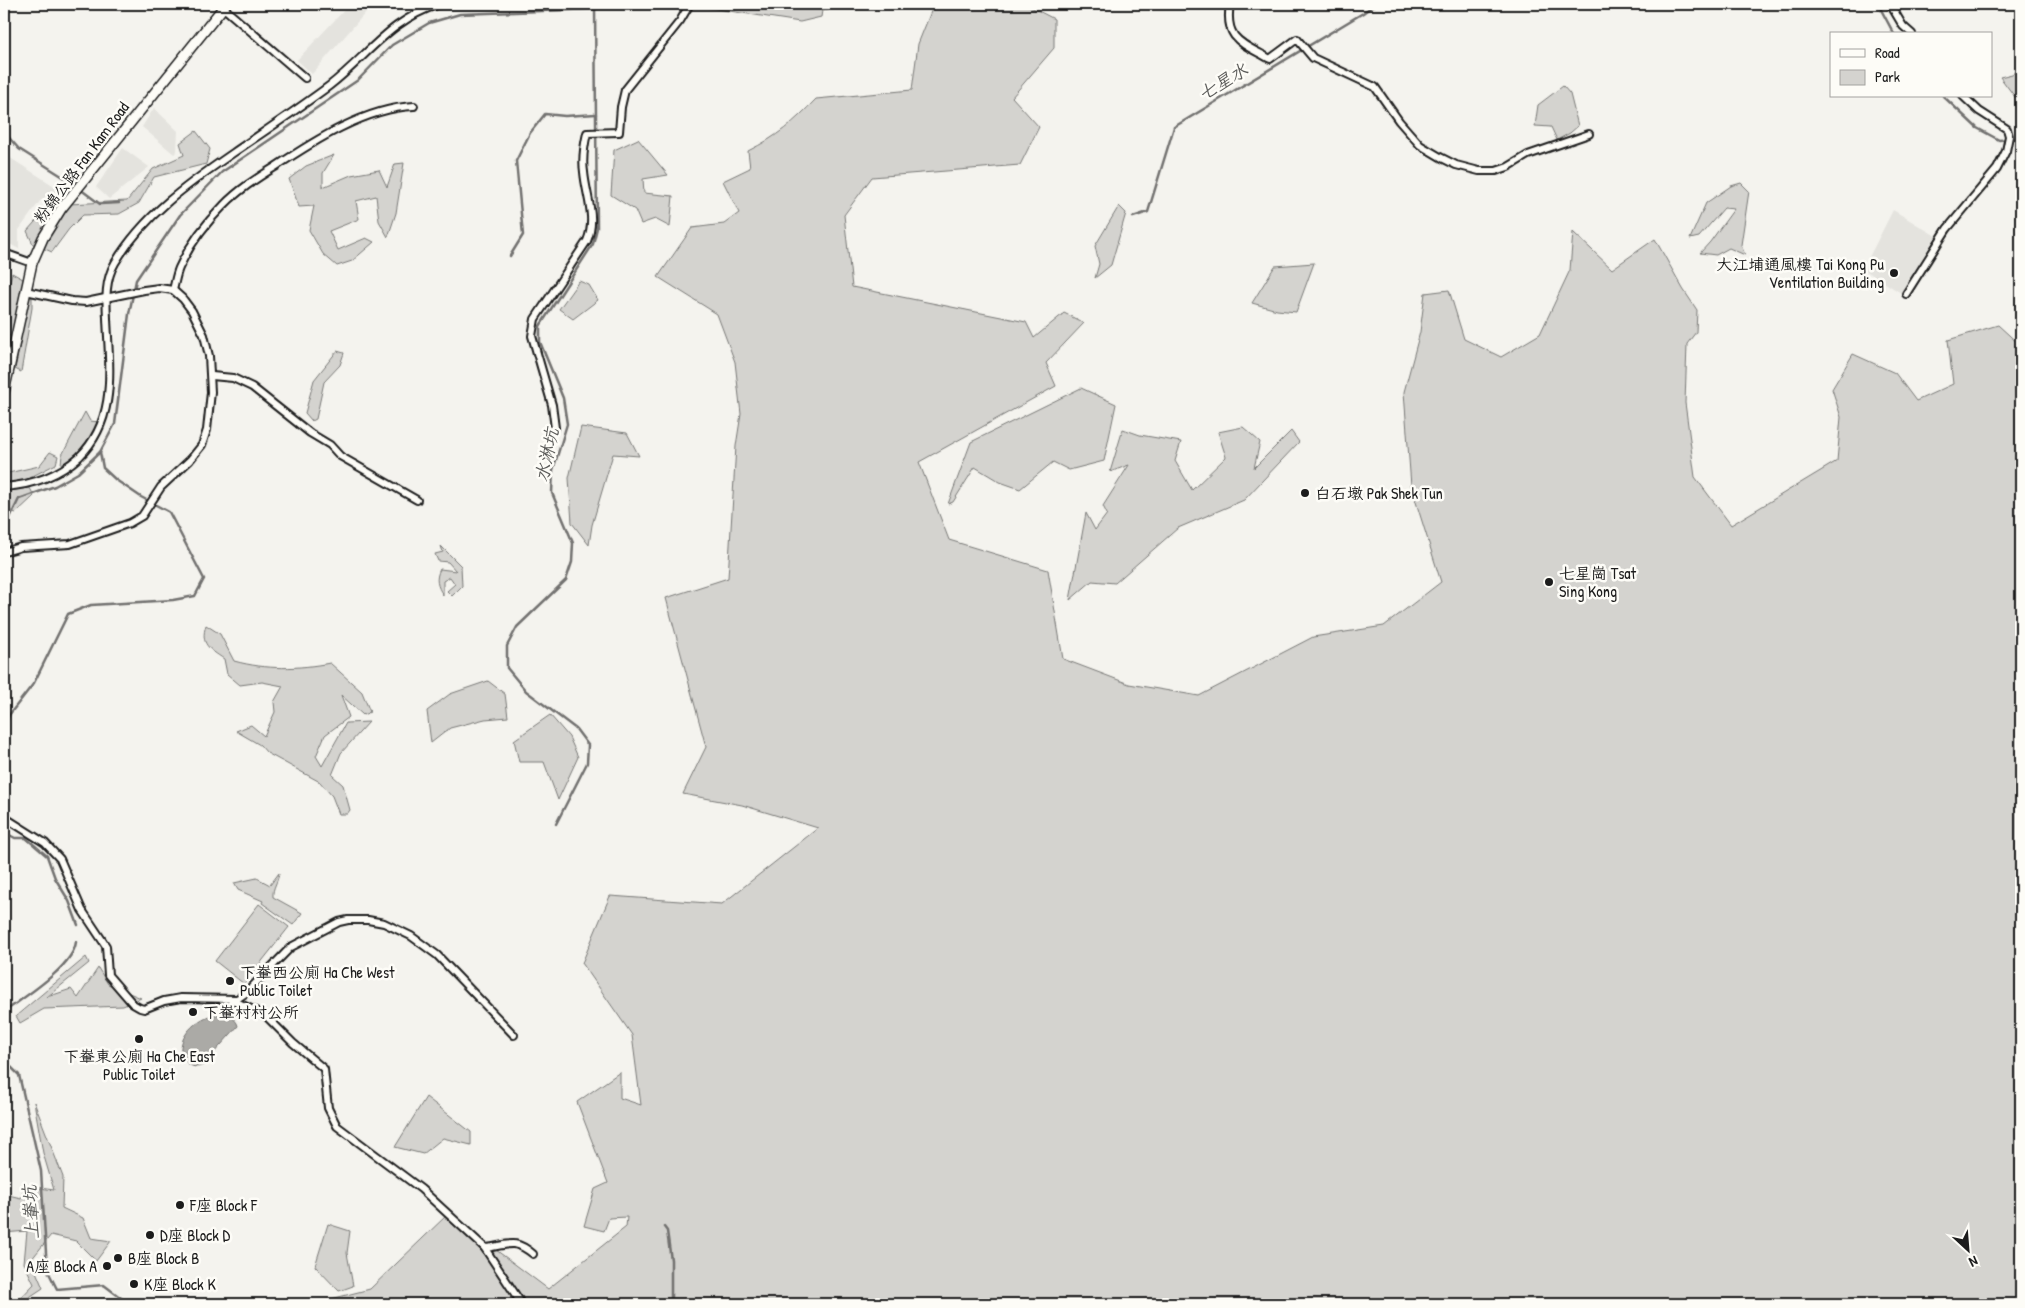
<svg xmlns="http://www.w3.org/2000/svg" width="2025" height="1308" font-family="'Patrick Hand','LXGW WenKai TC',sans-serif">
<style>
.built{fill:#e4e3de}
.green{fill:#d4d3cf;stroke:#787876}
.water{fill:#abaaa6;stroke:#72716f}
.lines{fill:none;stroke-linecap:round;stroke-linejoin:round}
.stream{stroke:#72716f;stroke-width:2.5}
.street-casing{stroke:#1c1c1c;stroke-width:10}
.secondary-casing{stroke:#1c1c1c;stroke-width:12}
.street{stroke:#fdfcf7;stroke-width:6}
.secondary{stroke:#fdfcf7;stroke-width:9}
.poi-dot{fill:#1c1c1c;stroke:#fdfcf7;stroke-width:2}
.labels{text-anchor:middle;stroke-width:5;stroke-linejoin:round;paint-order:stroke}
.street-label{font-size:16px;fill:#1c1c1c;stroke:#fdfcf7}
.poi-label{font-size:16px;fill:#1c1c1c;stroke:#fdfcf7;text-anchor:start}
.water-label{font-size:18px;font-style:italic;fill:#5c5c5a;stroke:#fdfcf7}
</style>
<rect width="100%" height="100%" fill="#f4f3ee"/>
<filter id="ink" filterUnits="userSpaceOnUse"><feTurbulence type="fractalNoise" baseFrequency=".02" numOctaves="2"/><feDisplacementMap in="SourceGraphic" scale="10" xChannelSelector="R" yChannelSelector="G"/><feConvolveMatrix kernelMatrix="1 2 1 2 8 2 1 2 1" color-interpolation-filters="sRGB"/></filter>
<g filter="url(#ink)">
<g class="built">
<polygon points="350,4 373,4 312,74 297,60"/>
<polygon points="154,108 178,131 177,151 174,154 142,127"/>
<polygon points="123,148 149,167 109,199 96,187"/>
<polygon points="4,154 59,189 40,201 19,230 19,249 4,241"/>
<polygon points="1893,210 1936,236 1901,293 1863,269"/>
</g>
<g class="green">
<polygon points="695,4 766,4 776,6 780,4 842,4 836,8 822,11 821,17 800,22 697,6"/>
<path d="M 934,4 L 1028,4 L 1027,5 L 1054,19 L 1054,48 L 1012,97 L 1039,127 L 1020,165 L 872,177 L 844,215 L 852,287 L 1026,322 L 1034,338 L 1064,313 L 1084,323 L 1046,363 L 1056,386 L 919,462 L 949,540 L 1048,570 L 1063,659 L 1129,684 L 1199,696 L 1313,637 L 1384,626 L 1441,582 L 1411,486 L 1404,392 L 1420,332 L 1425,293 L 1449,290 L 1464,339 L 1501,357 L 1540,334 L 1570,270 L 1573,232 L 1612,269 L 1655,239 L 1683,289 L 1697,310 L 1696,332 L 1687,344 L 1685,403 L 1695,477 L 1731,525 L 1837,461 L 1841,417 L 1832,389 L 1853,354 L 1895,373 L 1916,401 L 1953,384 L 1948,340 L 1998,325 L 2021,346 L 2021,1304 L 331,1304 L 323,1301 L 370,1289 L 448,1214 L 548,1289 L 626,1227 L 627,1217 L 609,1218 L 604,1231 L 584,1226 L 595,1189 L 608,1183 L 577,1102 L 620,1072 L 620,1098 L 641,1105 L 632,1035 L 582,963 L 610,896 L 722,904 L 818,828 L 742,805 L 683,794 L 706,747 L 666,598 L 728,578 L 736,446 L 741,414 L 735,362 L 717,314 L 658,277 L 692,228 L 724,224 L 739,213 L 723,181 L 750,168 L 748,151 C 778,136 793,123 816,99 L 912,90 L 918,44 Z"/>
<polygon points="2021,69 2021,105 2000,77 2012,74"/>
<polygon points="1563,86 1570,94 1578,126 1570,133 1557,140 1551,127 1535,126 1538,105"/>
<polygon points="196,131 210,149 206,164 154,177 139,203 119,214 83,215 69,229 52,252 33,244 27,231 50,205 127,201 153,169 184,155 180,143"/>
<polygon points="638,139 668,175 643,179 644,193 673,196 670,227 655,219 641,224 635,210 611,195 614,150"/>
<polygon points="334,155 323,173 323,187 351,175 379,170 387,187 395,164 404,163 396,213 388,237 379,221 376,196 356,201 359,219 329,231 338,250 366,238 374,242 352,261 337,266 323,254 309,230 314,206 299,207 289,179 306,166"/>
<polygon points="1741,183 1749,191 1741,245 1745,255 1729,248 1716,255 1700,253 1710,242 1734,209 1724,208 1699,237 1690,239 1706,203 1731,186"/>
<polygon points="1119,206 1126,213 1111,265 1095,278 1099,264 1095,246"/>
<polygon points="1314,263 1296,312 1277,310 1252,303 1275,266"/>
<polygon points="12,273 32,284 32,308 21,372 15,369 20,344 7,334 10,312 4,304"/>
<polygon points="579,281 589,285 598,300 573,319 559,309"/>
<polygon points="337,351 344,353 340,365 324,382 316,419 312,421 305,413 314,380"/>
<polygon points="1081,388 1116,404 1104,461 1069,470 1053,462 1020,489 1000,482 975,467 953,502 948,504 971,442"/>
<polygon points="85,412 90,421 99,422 91,437 73,459 61,464 62,455"/>
<polygon points="581,427 627,433 639,456 613,454 592,525 589,545 572,523 569,478"/>
<polygon points="1243,427 1260,442 1254,468 1291,431 1299,442 1244,500 1178,528 1115,583 1092,581 1070,600 1086,513 1095,530 1107,514 1103,506 1129,465 1110,472 1123,429 1140,435 1181,442 1175,461 1192,490 1226,457 1218,432"/>
<polygon points="50,452 58,456 56,464 27,479 19,489 30,488 34,496 16,513 4,508 4,474 39,466"/>
<path d="M 441,546 L 461,566 L 462,586 L 452,596 L 447,591 L 455,584 L 450,577 L 443,581 L 443,595 C 437,586 435,579 440,569 L 456,571 L 448,562 L 438,561 L 435,554 L 443,552 Z"/>
<path d="M 206,625 L 220,634 L 234,661 C 267,670 298,669 330,663 L 362,692 L 370,712 L 363,715 L 341,695 L 349,717 L 325,735 L 316,756 L 322,766 L 346,723 L 369,722 L 341,753 L 332,775 L 343,785 L 350,810 L 347,814 L 339,814 L 332,796 L 320,782 L 267,753 L 260,745 L 236,731 L 251,725 L 264,736 L 275,712 L 274,702 L 283,686 L 262,682 L 240,685 L 227,674 L 224,659 C 209,649 200,644 206,625 Z"/>
<polygon points="488,681 505,694 508,717 485,719 450,728 431,743 427,711 450,694"/>
<polygon points="550,715 569,737 578,757 558,800 544,762 519,762 514,740"/>
<path d="M 279,873 C 278,882 272,888 273,897 L 302,913 L 293,925 L 262,903 L 263,901 L 238,890 L 234,883 L 257,878 L 270,885 Z"/>
<polygon points="259,904 289,927 244,984 215,961"/>
<polygon points="86,957 89,963 47,997 71,989 78,998 98,968 108,984 141,998 123,1006 44,1009 20,1023 16,1016"/>
<polygon points="426,1097 471,1132 471,1145 443,1138 423,1154 395,1147"/>
<polygon points="34,1102 63,1177 62,1208 83,1218 91,1238 111,1241 96,1261 76,1241 51,1235 31,1260 43,1288 19,1304 12,1304 15,1304 34,1284 24,1263 27,1231 4,1233 4,1194 21,1198 25,1186 54,1190 43,1153"/>
<polygon points="328,1224 350,1231 347,1253 353,1286 339,1291 315,1266"/>
</g>
<path class="water" d="M 217,1014 C 226,1015 236,1017 238,1026 L 203,1065 C 191,1072 180,1058 181,1047 C 183,1030 202,1016 217,1014 Z"/>
<g class="lines">
<g class="stream">
<polyline points="1878,4 1894,34"/>
<polyline points="1943,96 1977,128 1999,140 2021,138"/>
<polyline points="4,132 19,149 76,185"/>
<polyline points="80,189 100,204 119,203"/>
<polyline points="1133,217 1148,212 1174,127 1363,13 1375,4"/>
<polyline points="510,256 523,235 516,161 530,133 545,114 565,116 596,114"/>
<polyline points="4,530 19,499 55,486 78,473 100,452 115,424 129,314 136,280 180,215 222,172 358,80 392,45 429,23 460,14 595,9 606,4"/>
<polyline points="4,730 9,715 34,683 68,614 91,605 173,600 195,596 204,579 169,512 141,497 116,480 103,468 100,452"/>
<polyline points="556,824 587,763 588,745 576,729 526,691 507,668 507,646 517,627 566,580 572,562 573,543 552,493 553,470 567,424 563,398 540,342 540,326 593,244 597,228 595,9"/>
<polyline points="4,832 15,838 26,838 47,856 55,878 69,901 78,925"/>
<path d="M 4,1012 C 24,997 73,967 76,942"/>
<polyline points="4,1060 19,1075 41,1171 47,1269 57,1289 104,1285 129,1304"/>
<polyline points="664,1227 667,1231 671,1260 671,1304"/>
</g>
<g class="street-casing">
<g id="street">
<polyline points="219,4 305,78"/>
<path d="M 1230,4 C 1224,40 1242,43 1270,59 L 1297,39 L 1313,58 L 1375,87 L 1399,121 L 1420,145 L 1442,158 L 1456,165 L 1479,171 L 1496,171 L 1508,167 L 1528,155 L 1589,134"/>
<polyline points="1890,4 1903,26 1912,34"/>
<polyline points="4,253 32,263"/>
<path d="M 173,290 C 175,283 176,275 179,268 C 189,246 206,223 223,206 C 238,190 257,178 275,167 C 314,141 365,108 414,106"/>
<polyline points="1906,294 1947,229 1997,169 2006,151 2009,136 2007,129 1979,111 1963,96"/>
<polyline points="212,376 233,378 252,387 310,433 330,445 340,456 417,500"/>
<path d="M 555,428 L 552,405 L 532,336 L 535,319 L 587,241 C 597,218 586,196 584,172 C 582,159 584,146 587,133 L 619,132 L 621,107 L 625,90 L 680,21 L 690,4"/>
<path d="M 4,487 C 32,485 58,476 79,457 C 118,419 109,367 107,318 C 106,299 105,280 115,263 C 144,215 188,184 233,153 C 265,131 298,109 329,86 C 369,55 389,20 440,4"/>
<polyline points="4,552 21,547 70,544 130,523 142,516 161,487 190,460 202,445 207,430 211,392 209,356 204,335 192,311 183,299 173,290 159,288 144,290 86,302 72,301 26,291"/>
<polyline points="4,817 45,843 60,859 82,910 106,946 108,975 133,1004 140,1008 144,1009 164,1001 181,998 237,999 247,992 291,947 339,922 348,920 368,920 384,923 411,936 437,955 514,1035"/>
<path d="M 232,1000 L 266,1016 L 293,1043 L 324,1069 L 328,1108 L 337,1126 L 421,1189 L 484,1247 L 486,1248 C 509,1245 514,1238 533,1254"/>
<polyline points="484,1247 519,1300 518,1304"/>
</g>
</g>
<g class="secondary-casing">
<polyline id="secondary" points="4,392 32,263 43,238 61,209 226,4"/>
</g>
<use href="#street" class="street"/>
<use href="#secondary" class="secondary"/>
</g>
</g>
<g class="poi-dot">
<circle cx="1894" cy="273" r="5"/>
<circle cx="1305" cy="493" r="5"/>
<circle cx="1549" cy="582" r="5"/>
<circle cx="230" cy="981" r="5"/>
<circle cx="193" cy="1012" r="5"/>
<circle cx="139" cy="1039" r="5"/>
<circle cx="180" cy="1205" r="5"/>
<circle cx="150" cy="1235" r="5"/>
<circle cx="118" cy="1258" r="5"/>
<circle cx="107" cy="1266" r="5"/>
<circle cx="134" cy="1284" r="5"/>
</g>
<g class="labels">
<g class="street-label">
<text transform="translate(81 162) rotate(-53)" y="6">粉錦公路 Fan Kam Road</text>
</g>
<g class="poi-label">
<text x="1884" y="270" text-anchor="end">大江埔通風樓 Tai Kong Pu<tspan x="1884" dy="18">Ventilation Building</tspan></text>
<text x="1315" y="499">白石墩 Pak Shek Tun</text>
<text x="1559" y="579">七星崗 Tsat<tspan x="1559" dy="18">Sing Kong</tspan></text>
<text x="240" y="978">下輋西公廁 Ha Che West<tspan x="240" dy="18">Public Toilet</tspan></text>
<text x="203" y="1018">下輋村村公所</text>
<text x="139" y="1062" text-anchor="middle">下輋東公廁 Ha Che East<tspan x="139" dy="18">Public Toilet</tspan></text>
<text x="190" y="1211">F座 Block F</text>
<text x="160" y="1241">D座 Block D</text>
<text x="128" y="1264">B座 Block B</text>
<text x="97" y="1272" text-anchor="end">A座 Block A</text>
<text x="144" y="1290">K座 Block K</text>
</g>
<g class="water-label">
<text transform="translate(1223 82) rotate(-31)" y="6">七星水</text>
<text transform="translate(547 455) rotate(-78)" y="6">水淋坑</text>
<text transform="translate(31 1212) rotate(-93)" y="6">上輋坑</text>
</g>
</g>
<rect width="2025" height="1308" fill="none" stroke="#fdfcf7" stroke-width="20"/>
<rect x="10" y="10" width="2005" height="1288" fill="none" stroke="#1c1c1c" stroke-width="2" filter="url(#ink)"/>
<rect x="1830" y="32" width="162" height="65" fill="#fdfcf7" stroke="#a3a29f"/>
<rect x="1840" y="49" width="25" height="8" fill="#fdfcf7" stroke="#a3a29f"/>
<text x="1875" y="58" font-size="15" fill="#1c1c1c">Road</text>
<rect x="1840" y="70" width="25" height="15" fill="#d4d3cf" stroke="#a3a29f"/>
<text x="1875" y="82" font-size="15" fill="#1c1c1c">Park</text>
<g transform="translate(1968 1250) rotate(154)" stroke="#fdfcf7" stroke-width="4" paint-order="stroke">
<path d="M0-4L9 19L0 12L-9 19Z" fill="#1c1c1c"/>
<text y="-8" font-size="14" font-weight="bold" text-anchor="middle" fill="#1c1c1c">N</text>
</g>
</svg>
